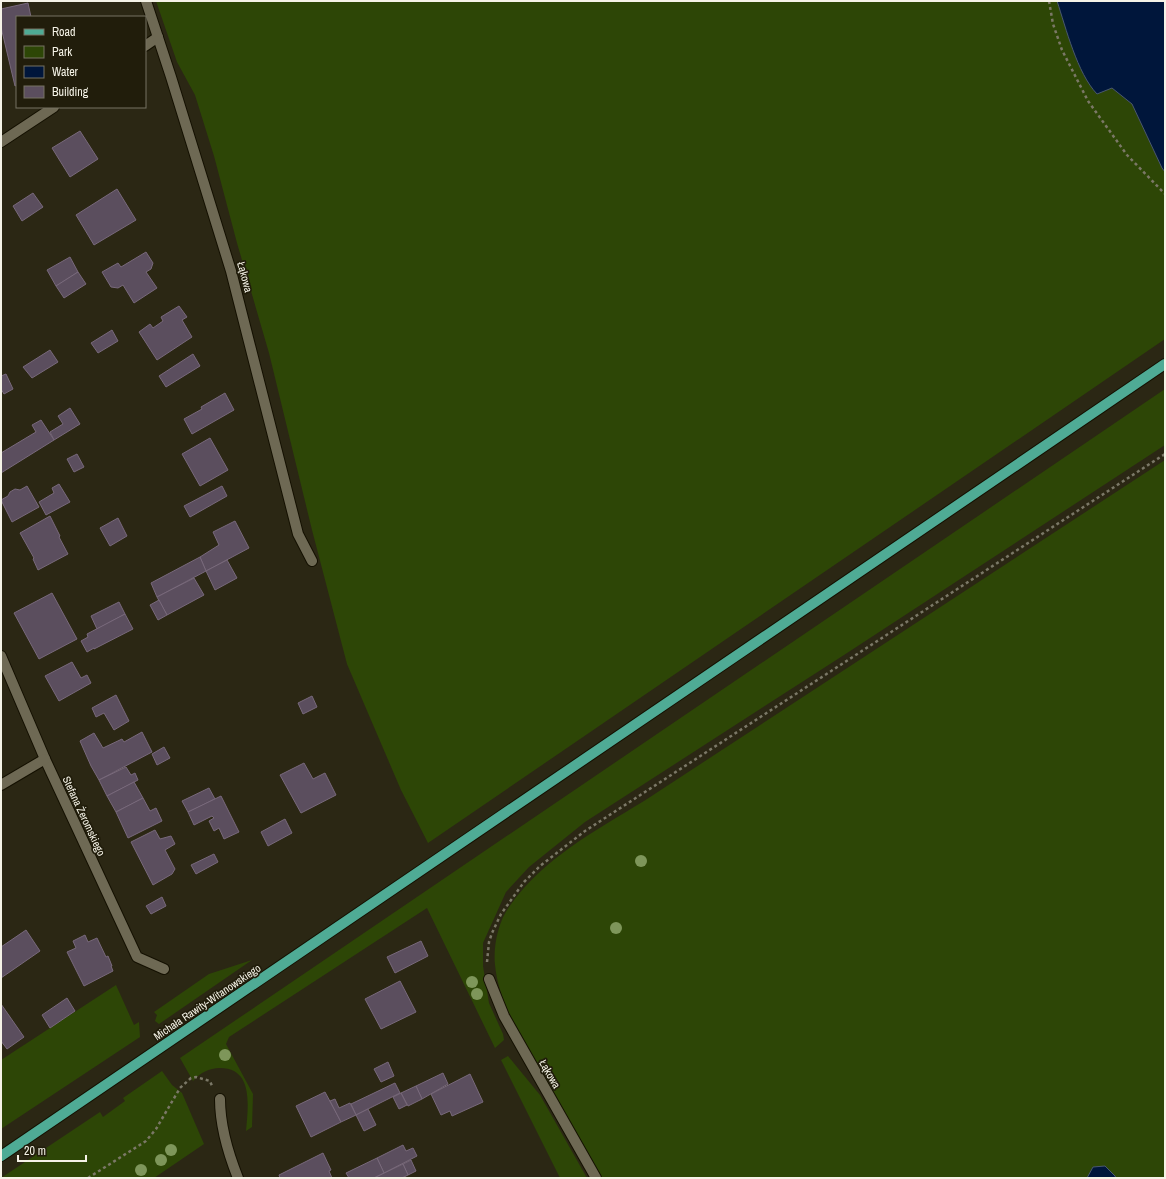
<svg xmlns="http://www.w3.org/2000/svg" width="1166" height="1179" font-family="'Archivo Narrow',sans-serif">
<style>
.green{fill:#2d4606}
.water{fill:#00163b;stroke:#4a586f}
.building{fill:#5b4e5e;stroke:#78697b}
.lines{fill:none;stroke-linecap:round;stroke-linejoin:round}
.lane-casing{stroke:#141001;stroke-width:12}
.street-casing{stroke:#141001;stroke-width:12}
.primary-casing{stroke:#141001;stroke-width:12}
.path{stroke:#7b7867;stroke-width:2.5;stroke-dasharray:3 3;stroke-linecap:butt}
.lane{stroke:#6e6954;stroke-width:10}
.street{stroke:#6e6954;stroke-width:10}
.primary{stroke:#4fab95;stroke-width:10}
.tree{fill:#7e965a}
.labels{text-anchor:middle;stroke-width:3.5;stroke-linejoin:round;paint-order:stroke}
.street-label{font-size:11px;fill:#f5f3e7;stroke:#211d0b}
</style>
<rect width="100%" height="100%" fill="#2b2714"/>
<g class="green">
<polygon points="156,1 1057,1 1074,52 1112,88 1132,104 1162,168 1165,172 1165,339 428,843 401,790 347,664 312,530 269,353 237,243 214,156 195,95 177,62"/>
<path d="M 1165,389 L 1165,445 L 844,655 L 585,822 L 529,867 L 506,892 L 483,943 L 483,966 L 489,1003 L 503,1034 L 504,1040 L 495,1048 L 427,908 L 229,1037 L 226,1044 L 253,1094 L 252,1127 L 246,1131 C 248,1107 254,1068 220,1068 C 209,1068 200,1073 193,1081 L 180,1058 Z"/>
<path d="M 1165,460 L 1165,1178 L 601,1178 C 581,1144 562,1109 543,1075 C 524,1041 499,1005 495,965 C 493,947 498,922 509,907 C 542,859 595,831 644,801 Z"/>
<polygon points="252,960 159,1024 155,1021 157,1015 154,1012 209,974"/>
<polygon points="116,985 134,1025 139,1022 140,1037 1,1129 1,1060"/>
<polygon points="508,1056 540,1095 587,1178 560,1178 501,1060"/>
<polygon points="162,1071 172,1085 182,1093 204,1144 154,1178 1,1178 100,1112 103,1117 125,1101 123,1098"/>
</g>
<g class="water">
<path d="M 1057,1 L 1165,1 L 1165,172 L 1162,168 L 1132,104 L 1112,88 L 1097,94 C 1077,73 1066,28 1057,1 Z"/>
<polygon points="1105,1166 1115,1176 1116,1178 1087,1178 1093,1167"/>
</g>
<g class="building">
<polygon points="28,3 31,17 17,17 17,85 15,86 1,27 1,9"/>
<polygon points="80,131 98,159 70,177 52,148"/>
<polygon points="117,189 136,220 94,245 76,215"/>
<polygon points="33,193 43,207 22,221 13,206"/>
<polygon points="146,252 153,263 151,269 146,272 157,288 134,303 123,285 118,288 111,287 102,272 118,263 121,267"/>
<polygon points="70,257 78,272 56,286 47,270"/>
<polygon points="78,272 86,284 64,298 56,286"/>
<polygon points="179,306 187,317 182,320 192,337 157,360 139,332 150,324 153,328 163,321 161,317"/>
<polygon points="112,330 118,341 98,353 91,343"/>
<polygon points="50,350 58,362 32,378 23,367"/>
<polygon points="193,354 200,366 166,387 159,376"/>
<polygon points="6,374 13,389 4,394 1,389 1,376"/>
<polygon points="225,393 234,410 192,434 184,419 202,409 201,407"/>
<polygon points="70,408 80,424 54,440 50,432 63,424 58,416"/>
<polygon points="41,420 54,440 1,473 1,453 36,432 32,425"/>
<polygon points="210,438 228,470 200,486 182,454"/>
<polygon points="77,454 84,467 74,472 67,459"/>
<polygon points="59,484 70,502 46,515 39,502 54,493 52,488"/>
<polygon points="27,486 39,507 12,522 1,500 8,496 10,492 15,489 20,490"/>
<polygon points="222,486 227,496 190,517 184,506"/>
<polygon points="50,516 60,536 59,537 68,554 38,570 33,559 34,558 20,533"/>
<polygon points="118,518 127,536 110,546 100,528"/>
<polygon points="235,521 249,548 206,571 200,557 219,545 213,532"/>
<polygon points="200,557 206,571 157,597 151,583"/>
<polygon points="227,560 237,578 215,590 206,571"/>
<polygon points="194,578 204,595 167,615 157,597"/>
<polygon points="52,593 77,639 39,659 14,613"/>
<polygon points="159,600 167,615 158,620 150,605"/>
<polygon points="119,602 125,614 97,629 91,616"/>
<polygon points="125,614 133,629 94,649 94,648 87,652 81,641 88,637 87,634"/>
<polygon points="72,662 81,678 87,675 91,683 59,701 45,676"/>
<polygon points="116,695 129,721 114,730 104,713 96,717 92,708"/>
<polygon points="312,696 317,707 303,714 298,703"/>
<polygon points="142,732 152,752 99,780 91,766 80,741 94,733 103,748 122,739 124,742"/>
<polygon points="164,747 170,758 157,765 152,754"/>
<polygon points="304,763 313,779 325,773 336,795 301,813 280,775"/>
<polygon points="126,767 131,775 135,773 138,780 107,796 99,780"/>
<polygon points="134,782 143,798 116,812 107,796"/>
<polygon points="209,788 215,799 188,812 182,801"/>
<polygon points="221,796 239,832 224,839 219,828 214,831 209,821 214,818 212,816 194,825 188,812"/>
<polygon points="143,798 150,811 156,808 162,821 128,838 116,812"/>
<polygon points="285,819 292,833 268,846 261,832"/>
<polygon points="155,830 160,839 171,836 175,844 165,850 175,869 172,874 153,885 131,842"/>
<polygon points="214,854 218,862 196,874 191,865"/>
<polygon points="162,897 166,906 151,914 146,906"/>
<polygon points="26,930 40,951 1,978 1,947"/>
<polygon points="85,935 88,942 97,938 106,957 108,956 112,966 111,966 113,971 84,986 67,952 76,948 73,941"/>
<polygon points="421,941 428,956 395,973 387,957"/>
<polygon points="400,981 416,1012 381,1029 365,999"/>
<polygon points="67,998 75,1011 50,1028 42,1015"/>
<polygon points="1,1004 24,1037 7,1049 1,1041"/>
<polygon points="388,1062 394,1076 381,1082 374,1069"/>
<polygon points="443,1073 448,1084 422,1099 416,1086"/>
<polygon points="470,1074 483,1102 452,1116 450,1111 441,1115 431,1094"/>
<polygon points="395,1083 400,1093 356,1115 351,1104"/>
<polygon points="416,1086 422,1099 408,1106 401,1093"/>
<polygon points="325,1092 341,1122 311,1137 296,1106"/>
<polygon points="401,1093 407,1105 399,1109 393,1097"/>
<polygon points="335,1099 339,1108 350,1103 356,1115 341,1122 330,1101"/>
<polygon points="368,1109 376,1125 364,1131 356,1115"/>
<polygon points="403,1145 406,1151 413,1148 417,1156 384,1173 377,1158"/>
<polygon points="323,1153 331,1170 329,1171 332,1178 280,1178 279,1175"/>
<polygon points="377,1158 384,1173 374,1178 349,1178 346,1173"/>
<polygon points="411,1160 416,1171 408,1175 403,1164"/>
<polygon points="403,1164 408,1175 402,1178 374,1178"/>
</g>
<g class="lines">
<g class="lane-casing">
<g id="lane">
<polyline points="145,46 158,37"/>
<polyline points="1,142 54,107"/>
</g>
</g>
<g class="street-casing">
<g id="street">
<polyline points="146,1 171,77 231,271 298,534 312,561"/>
<polyline points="1,656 45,759 137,957 164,969"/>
<polyline points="1,785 45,759"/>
<polyline points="489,979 504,1016 596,1178"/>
<path d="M 220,1099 C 220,1127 228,1153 238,1178"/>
</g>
</g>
<g class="primary-casing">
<polyline id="primary" points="1,1156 1165,364"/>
</g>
<g class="path">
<polyline points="1049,1 1053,24 1062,50 1088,101 1127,155 1165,194"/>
<polyline points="487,962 489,942 492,933 501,914 524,882 540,866 585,831 1165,454"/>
<polyline points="88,1178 146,1141 156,1129 180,1088 191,1078 196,1077 210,1081 212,1086"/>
</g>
<use href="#lane" class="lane"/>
<use href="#street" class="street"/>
<use href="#primary" class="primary"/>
</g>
<g class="tree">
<circle cx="641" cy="861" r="6"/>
<circle cx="616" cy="928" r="6"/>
<circle cx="472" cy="982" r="6"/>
<circle cx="477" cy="994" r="6"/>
<circle cx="225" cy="1055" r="6"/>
<circle cx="171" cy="1150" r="6"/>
<circle cx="161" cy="1160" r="6"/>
<circle cx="141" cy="1170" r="6"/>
</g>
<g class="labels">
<g class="street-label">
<text transform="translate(245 277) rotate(75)" y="4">Łąkowa</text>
<text transform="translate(84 816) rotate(65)" y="4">Stefana Żeromskiego</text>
<text transform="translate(207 1002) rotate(-34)" y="4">Michała Rawity-Witanowskiego</text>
<text transform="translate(550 1074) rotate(60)" y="4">Łąkowa</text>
</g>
</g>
<rect width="1166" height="1179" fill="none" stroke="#f5f3e7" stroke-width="4"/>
<rect x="16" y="16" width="130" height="92" fill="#211d0b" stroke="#767363"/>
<rect x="24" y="29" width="20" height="6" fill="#4fab95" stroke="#767363"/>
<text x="52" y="36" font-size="12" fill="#f5f3e7">Road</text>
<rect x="24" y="46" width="20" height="12" fill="#2d4606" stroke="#767363"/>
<text x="52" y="56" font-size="12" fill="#f5f3e7">Park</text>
<rect x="24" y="66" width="20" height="12" fill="#00163b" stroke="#767363"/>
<text x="52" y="76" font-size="12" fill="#f5f3e7">Water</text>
<rect x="24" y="86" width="20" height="12" fill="#5b4e5e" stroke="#767363"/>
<text x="52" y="96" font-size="12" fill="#f5f3e7">Building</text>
<path d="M18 1155v6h68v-6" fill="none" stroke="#f5f3e7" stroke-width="2"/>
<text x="24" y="1155" font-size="12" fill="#f5f3e7" stroke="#211d0b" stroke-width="3" paint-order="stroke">20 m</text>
</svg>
